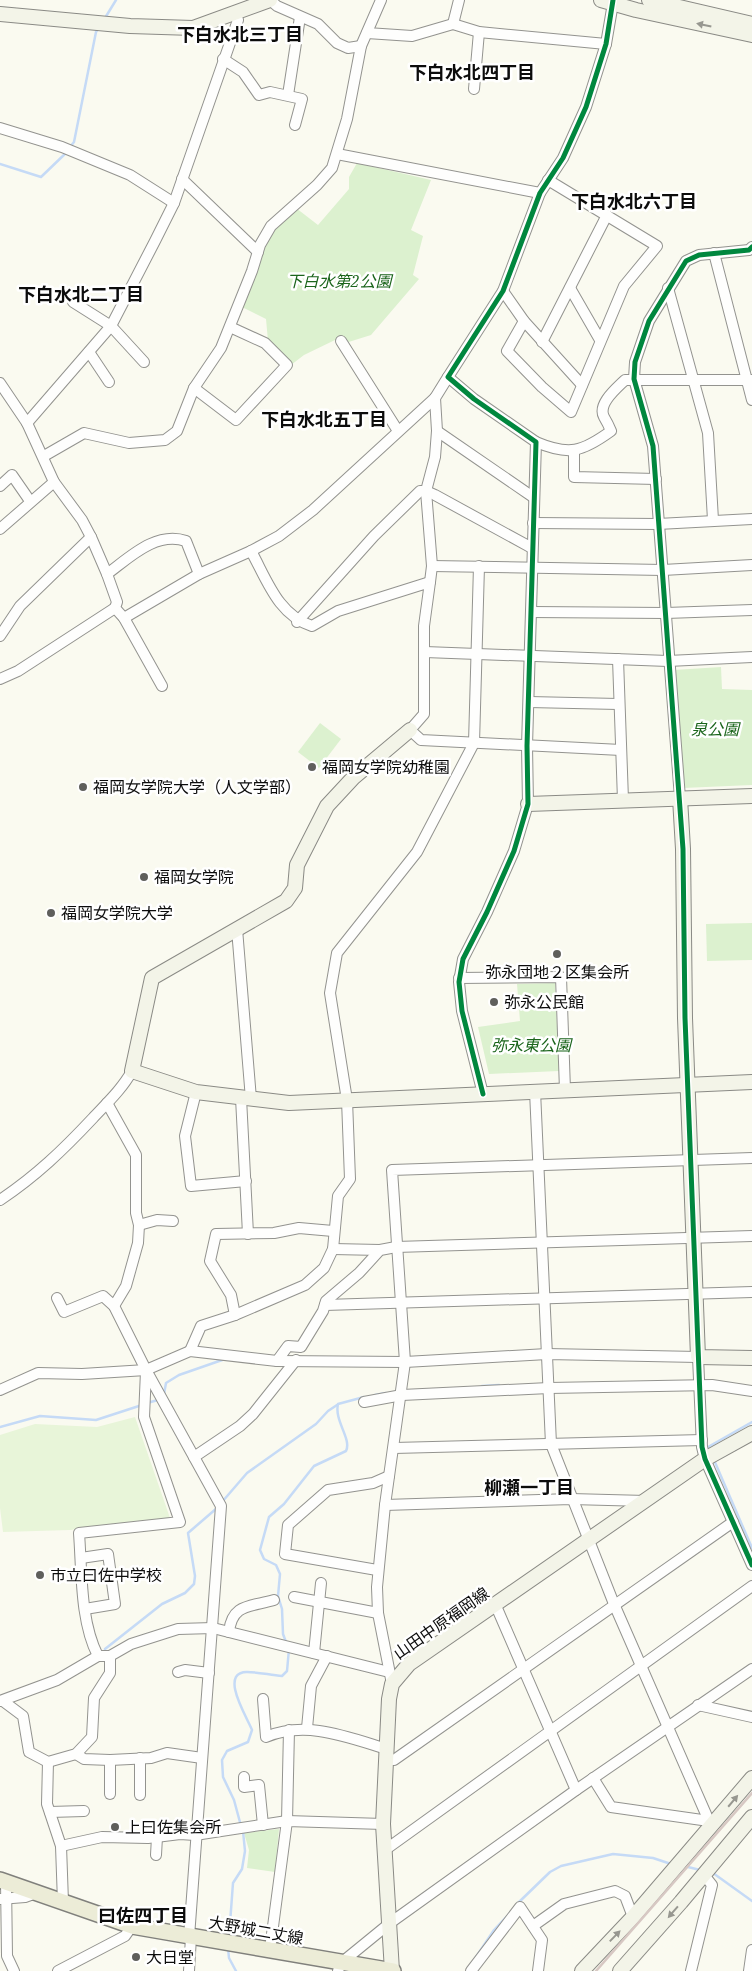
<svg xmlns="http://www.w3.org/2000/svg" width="752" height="1971" font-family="'IBM Plex Serif','Noto Sans JP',serif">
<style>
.green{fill:#dcf1cf}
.pitch{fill:#e8f5d9}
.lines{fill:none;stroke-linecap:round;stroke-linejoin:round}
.stream{stroke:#c5daf6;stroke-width:2.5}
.street-casing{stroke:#93938f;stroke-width:12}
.secondary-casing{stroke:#8a8a85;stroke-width:16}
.primary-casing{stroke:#80807c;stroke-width:18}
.street{stroke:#fefefd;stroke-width:10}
.secondary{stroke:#f3f4e8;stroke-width:14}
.primary{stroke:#ececd7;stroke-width:15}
.rail{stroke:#d7c8c3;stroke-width:2.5}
.cycleway-casing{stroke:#fff;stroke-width:8}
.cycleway{stroke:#00873e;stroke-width:5}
.oneway{fill:#979790}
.poi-dot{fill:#5f5f5c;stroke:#fff;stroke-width:2}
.labels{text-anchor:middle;stroke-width:5;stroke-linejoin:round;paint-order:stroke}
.park-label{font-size:16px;font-style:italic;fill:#1b651c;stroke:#fff}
.poi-label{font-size:16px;fill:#0c0c0c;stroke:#fff;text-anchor:start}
.street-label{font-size:16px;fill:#0c0c0c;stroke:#fff}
.neighbourhood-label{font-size:18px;font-weight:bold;fill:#0c0c0c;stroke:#fff}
</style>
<rect width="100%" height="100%" fill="#fafaf0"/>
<g class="green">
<polygon points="357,163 431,180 411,230 423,236 413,275 419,279 371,335 339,345 335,340 304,355 291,365 268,341 266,319 242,307 263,248 273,229 296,208 318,225 349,189 349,177"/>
<polygon points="721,667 722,689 752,690 752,785 683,788 674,670"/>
<polygon points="320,723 341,739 319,768 298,752"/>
<polygon points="752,923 752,960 707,961 706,924"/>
<polygon points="555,983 559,1071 489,1074 478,1027 520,1021 517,984"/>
<polygon points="279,1829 275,1872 247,1868 249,1850 244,1833"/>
</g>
<polygon class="pitch" points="135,1417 170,1518 70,1530 3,1532 0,1508 0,1435 35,1424 97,1427"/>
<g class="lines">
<g class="stream">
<polyline points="105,18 116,0"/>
<polyline points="70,147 74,142 96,32 99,27"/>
<polyline points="0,164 41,177 67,152"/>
<polyline points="482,1386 499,1385"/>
<polyline points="164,1394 166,1383 179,1375 225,1359"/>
<polyline points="375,1395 386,1393"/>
<polyline points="147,1403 158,1400"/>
<polyline points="0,1427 40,1416 96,1420 142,1405"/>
<polyline points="710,1450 708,1447 752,1422"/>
<polyline points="714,1460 752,1548"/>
<polyline points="222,1502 247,1473 316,1424 328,1411 337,1405"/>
<path d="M 286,1642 L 283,1634 L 282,1609 L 278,1596 L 280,1574 L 276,1565 L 264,1559 L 260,1550 L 269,1517 L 284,1504 L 314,1466 L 346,1451 C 352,1439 334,1421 338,1404 L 364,1397"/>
<polyline points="105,1649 162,1604 185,1593 194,1584 195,1576 188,1533 217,1508"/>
<path d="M 241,1826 L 234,1800 L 223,1777 L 222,1760 L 227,1751 L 248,1742 L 252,1730 C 248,1719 218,1672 247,1672 C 258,1672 270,1675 282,1676 L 287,1671 L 289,1649"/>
<polyline points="684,1866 700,1870"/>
<polyline points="713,1873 752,1901"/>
<polyline points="518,1903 550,1872 561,1866 613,1854 653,1858 671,1864"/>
<polyline points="229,1937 233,1883 242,1869 245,1851 243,1831"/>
<polyline points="228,1948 229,1958 236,1971"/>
<polyline points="474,1960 494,1930 510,1913"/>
</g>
<g class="street-casing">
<g id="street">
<polyline points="270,0 277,6 318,24 337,43 348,48 361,46"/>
<polyline points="453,24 459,0"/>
<polyline points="367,33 412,36 453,24 479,32 606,44"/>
<polyline points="223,59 243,72 259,95 270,92 302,99 295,125"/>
<polyline points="474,89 479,32"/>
<polyline points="288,95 300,17"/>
<polyline points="0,128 62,147 130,175 174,203"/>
<polyline points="337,154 540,193"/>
<polyline points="182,179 258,252"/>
<polyline points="714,253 752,400"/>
<polyline points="570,288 600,340"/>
<polyline points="668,288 708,433 713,520"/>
<polyline points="503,291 524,321 507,351 542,387 571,412 624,286 657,246 548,180"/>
<polyline points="73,302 111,326 144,362"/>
<polyline points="524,321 582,385"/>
<polyline points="341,341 398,431"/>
<polyline points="542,342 607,215"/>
<polyline points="89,352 109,382"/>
<polyline points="0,383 27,423 54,482 82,520 91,537 107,574 117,602 115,608 124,618 162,686"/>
<polyline points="194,388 236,420 287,365 265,343 230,327"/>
<polyline points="27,423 111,326 155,241 174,203 238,20 235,13"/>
<polyline points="437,431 533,497"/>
<path d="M 536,442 C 569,456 582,452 611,431 C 609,426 607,422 604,417 C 597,404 617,388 625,380 L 752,380"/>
<polyline points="574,450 574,477 656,479"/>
<polyline points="44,456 84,433 129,443 165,440 177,431 194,388 221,348 252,271 260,245 271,226 317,185 332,168 347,119 361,46 381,0"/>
<polyline points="0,486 12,475 30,501"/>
<polyline points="533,523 658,524 752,519"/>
<polyline points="0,529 54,482"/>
<path d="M 251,551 C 267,580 278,615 312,626 L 338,611 L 430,582 L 424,626 L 424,714 L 410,730 L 421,740 L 621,750"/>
<polyline points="432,566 663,570 752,565"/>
<path d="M 107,574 C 130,557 156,531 186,541 L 199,574"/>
<polyline points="430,582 432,566 426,491 435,457 437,431 435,398 448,377"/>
<polyline points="531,612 666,613 752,610"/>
<polyline points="124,618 199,574 251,551 279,536 313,510 435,398"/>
<polyline points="297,622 374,536 420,491 426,491 435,495 532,548"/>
<polyline points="0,636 20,606 91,537"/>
<polyline points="425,652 668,661 752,657"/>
<polyline points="618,659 623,800"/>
<polyline points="0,679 18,671 115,608"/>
<polyline points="529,702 618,704"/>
<polyline points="680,798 653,446 634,379 635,362 649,321 686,261 699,255 749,250 752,247"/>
<polyline points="237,929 251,1099"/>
<polyline points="459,978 561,977 565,1090"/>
<polyline points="535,1091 551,1444 614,1604 709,1821 713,1824"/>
<polyline points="196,1092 185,1136 191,1186 246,1181"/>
<polyline points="483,1094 462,1011 459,982 463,959 487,912 514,851 528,804 527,746 536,442 474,399 448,377 503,291 540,193 563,158 586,107 606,44 613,3"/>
<polyline points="241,1098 248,1234"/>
<polyline points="107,1103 136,1155 136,1213 139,1225 138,1243 126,1286 114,1306"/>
<path d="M 0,1200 C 36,1176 63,1150 93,1118 C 107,1103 122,1089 132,1071"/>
<polyline points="139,1225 157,1220 173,1221"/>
<polyline points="333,1249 380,1250"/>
<polyline points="57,1298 64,1312 103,1296 114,1306 146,1370 194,1457 240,1426 253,1414 296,1360"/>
<polyline points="325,1305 752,1292"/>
<polyline points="235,1315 231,1295 210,1261 216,1234 274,1233 299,1228 333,1231"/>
<polyline points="190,1351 201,1326 235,1315 305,1285 324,1268 333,1249 338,1196 350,1179 347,1100 330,993 337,953 417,852 474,743 479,566"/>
<polyline points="277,1361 405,1362 547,1354 698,1357 702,1447 705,1459 752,1565"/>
<polyline points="0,1390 38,1373 82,1374 146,1370 190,1351 277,1361 288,1346 301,1347 323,1311 326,1301 359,1273 380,1250 396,1247 752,1236"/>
<polyline points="364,1402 402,1395 549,1388 712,1385 752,1391"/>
<polyline points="394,1448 702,1440"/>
<polyline points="385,1505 571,1499 646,1501"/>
<polyline points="81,1558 108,1554 115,1604 85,1609"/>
<polyline points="377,1570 285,1554 288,1525 328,1490 373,1483 389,1476"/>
<polyline points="294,1597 378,1613"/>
<polyline points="496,1606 576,1790"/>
<path d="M 229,1632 C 232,1604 249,1607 274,1600"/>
<polyline points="314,1653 321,1583"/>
<path d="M 98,1656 C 80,1621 82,1572 79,1533 L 180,1522 L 144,1417 L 146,1371"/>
<polyline points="178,1672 185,1670 209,1673"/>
<polyline points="392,1684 378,1613 377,1587 385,1505 405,1362 392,1170 752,1158"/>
<path d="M 263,1699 L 266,1737 C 306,1720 347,1737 387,1749"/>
<polyline points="0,1701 57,1680 98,1656 110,1656 131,1644 178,1629 213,1628 389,1672"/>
<polyline points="3,1701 23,1716 29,1752 48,1762 76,1754 92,1737 94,1698 110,1673 110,1656"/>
<polyline points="698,1705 752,1717"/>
<polyline points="307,1728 311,1686 327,1656"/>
<polyline points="76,1754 84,1759 110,1760 151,1758 167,1753 202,1758"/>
<polyline points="386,1760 394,1760 733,1522"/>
<polyline points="48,1762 47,1804 61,1846 63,1902"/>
<polyline points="244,1777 244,1787 259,1785 263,1825"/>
<polyline points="593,1778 611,1807 709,1821"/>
<polyline points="110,1794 110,1760"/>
<polyline points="140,1795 140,1758"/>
<polyline points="50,1812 84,1811"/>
<polyline points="61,1846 102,1837 148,1838 180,1834 195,1835 287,1821 383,1824"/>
<polyline points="385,1850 752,1586"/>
<polyline points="156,1855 157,1837"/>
<polyline points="6,1882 7,1956 14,1971"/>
<polyline points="0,1899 25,1897 36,1893"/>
<polyline points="533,1926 564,1904 615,1891 625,1896 633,1917"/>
<polyline points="189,1937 221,1506 194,1457"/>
<polyline points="270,1949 287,1821 289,1730"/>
<polyline points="58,1971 125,1936 132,1926"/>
<polyline points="189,1971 191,1937"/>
<polyline points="338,1971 341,1963 390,1923 576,1790 752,1669"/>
<polyline points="471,1971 520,1907 542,1940 538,1971"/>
<polyline points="691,1971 712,1885 704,1875"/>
<polyline points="749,1971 752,1950"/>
</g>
</g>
<g class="secondary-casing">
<g id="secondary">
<polyline points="601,0 636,10 752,35"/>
<polyline points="649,0 752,24"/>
<polyline points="0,14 130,26 193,28 270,0"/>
<polyline points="410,730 353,778 327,806 297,865 295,888 286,901 152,978 132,1071 196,1092 289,1103 752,1082"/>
<polyline points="680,798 683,849 685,1018 698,1357 752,1358"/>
<polyline points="528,804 752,796"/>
<polyline points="392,1971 383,1824 389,1699 392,1684 409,1664 705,1459 752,1433"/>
<polyline points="582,1971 633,1917 752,1778"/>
<polyline points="620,1971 681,1902 752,1817"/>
</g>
</g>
<g class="primary-casing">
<polyline id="primary" points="0,1880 132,1926 393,1971"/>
</g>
<use href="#street" class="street"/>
<use href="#secondary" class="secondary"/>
<use href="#primary" class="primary"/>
<polyline class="rail" points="596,1971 752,1793"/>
<g class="cycleway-casing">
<g id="cycleway">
<polyline points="752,247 749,250 699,255 686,261 649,321 635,362 634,379 653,446 683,849 685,1018 702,1447 705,1459 752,1565"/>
<polyline points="483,1094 462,1011 459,982 463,959 487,912 514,851 528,804 527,746 536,442 474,399 448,377 503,291 540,193 563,158 586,107 606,44 613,0"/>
</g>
</g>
<use href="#cycleway" class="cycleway"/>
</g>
<defs><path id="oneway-solid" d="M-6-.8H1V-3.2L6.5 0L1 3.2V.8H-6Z" transform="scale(1.25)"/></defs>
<g class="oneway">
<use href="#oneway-solid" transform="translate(704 25) rotate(-168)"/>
<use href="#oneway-solid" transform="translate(733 1801) rotate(-50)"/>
<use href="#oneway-solid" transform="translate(673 1912) rotate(131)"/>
<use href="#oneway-solid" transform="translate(615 1936) rotate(-46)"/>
</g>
<g class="poi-dot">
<circle cx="312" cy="767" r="5"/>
<circle cx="83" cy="787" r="5"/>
<circle cx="144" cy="877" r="5"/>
<circle cx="51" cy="913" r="5"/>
<circle cx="557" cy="954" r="5"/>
<circle cx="494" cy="1002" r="5"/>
<circle cx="40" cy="1575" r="5"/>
<circle cx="115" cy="1827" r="5"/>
<circle cx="136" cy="1957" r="5"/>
</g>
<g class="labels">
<g class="park-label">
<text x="339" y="287">下白水第2公園</text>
<text x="715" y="735">泉公園</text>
<text x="531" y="1051">弥永東公園</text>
</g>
<g class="poi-label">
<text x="322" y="773">福岡女学院幼稚園</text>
<text x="93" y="793">福岡女学院大学（人文学部）</text>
<text x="154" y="883">福岡女学院</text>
<text x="61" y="919">福岡女学院大学</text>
<text x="557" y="978" text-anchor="middle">弥永団地２区集会所</text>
<text x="504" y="1008">弥永公民館</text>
<text x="50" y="1581">市立曰佐中学校</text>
<text x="125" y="1833">上曰佐集会所</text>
<text x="146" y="1963">大日堂</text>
</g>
<g class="street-label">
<text transform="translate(441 1623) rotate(-35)" y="6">山田中原福岡線</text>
<text transform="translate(256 1930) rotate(10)" y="6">大野城二丈線</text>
</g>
<g class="neighbourhood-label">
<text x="240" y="41">下白水北三丁目</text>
<text x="472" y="79">下白水北四丁目</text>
<text x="634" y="208">下白水北六丁目</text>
<text x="81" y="301">下白水北二丁目</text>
<text x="324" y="426">下白水北五丁目</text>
<text x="529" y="1494">柳瀬一丁目</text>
<text x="143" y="1922">曰佐四丁目</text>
</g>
</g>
</svg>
